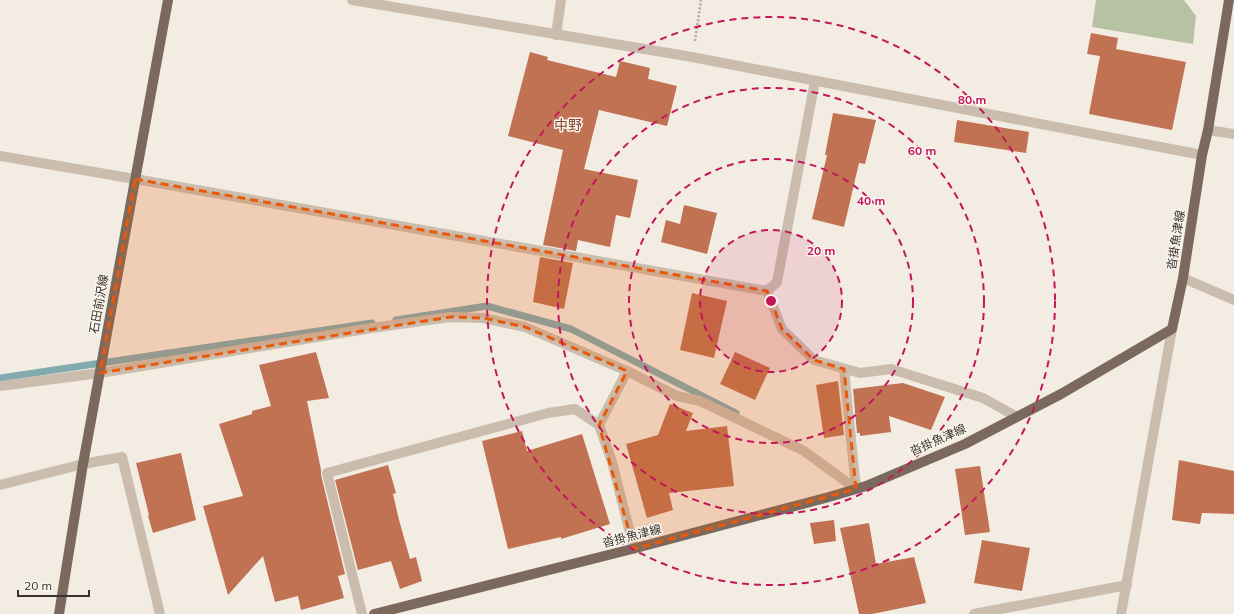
<svg xmlns="http://www.w3.org/2000/svg" width="1234" height="614" font-family="Mulish,'Noto Sans JP',sans-serif">
<style>
.green{fill:#b6c2a2}
.lines{fill:none;stroke-linecap:round;stroke-linejoin:round}
.stream{stroke:#82abaf;stroke-width:7}
.building{fill:#c07253}
.path{stroke:#b7a798;stroke-width:2.5;stroke-dasharray:2 2;stroke-linecap:butt}
.minor{stroke:#cbbdae;stroke-width:10}
.major{stroke:#7b695e;stroke-width:10}
.marked{fill:#e8590c;fill-opacity:0.2;stroke:#e8590c;stroke-width:3;stroke-dasharray:8 5;stroke-linejoin:round}
.ring{fill:none;stroke:#c2185b;stroke-width:2;stroke-dasharray:7 5}
.labels{text-anchor:middle;stroke-width:3;stroke-linejoin:round;paint-order:stroke}
.street-label{font-size:12px;fill:#3a312c;stroke:#faf5ef}
.quarter-label{font-size:14px;fill:#854329;stroke:#faf5ef}
.centre{fill:#c2185b;stroke:#faf5ef;stroke-width:2}
.ring-label{font-size:12px;text-anchor:middle;font-weight:bold;fill:#c2185b;stroke:#faf5ef;stroke-width:3;stroke-linejoin:round;paint-order:stroke}
</style>
<rect width="100%" height="100%" fill="#f3ece2"/>
<polygon class="green" points="1096,0 1184,0 1196,16 1193,44 1092,27"/>
<g class="lines">
<g class="stream">
<polyline points="396,320 487,306 571,329 736,413"/>
<polyline points="0,378 372,323"/>
</g>
</g>
<g class="building">
<polygon points="1091,33 1118,38 1116,49 1186,62 1172,130 1089,114 1100,56 1087,54"/>
<polygon points="530,52 548,57 547,60 616,77 620,61 650,68 648,79 677,86 667,126 599,110 584,169 638,180 630,218 616,215 610,247 578,240 576,251 543,245 563,150 508,136"/>
<polygon points="833,113 876,120 865,164 859,163 844,227 812,219 827,155 825,155"/>
<polygon points="957,120 1029,132 1026,153 954,142"/>
<polygon points="684,205 717,213 707,254 661,242 666,220 680,224"/>
<polygon points="540,257 573,263 564,309 533,302"/>
<polygon points="692,293 727,301 714,358 680,350"/>
<polygon points="316,352 329,398 307,401 321,470 321,475 345,574 338,576 344,598 301,610 298,596 275,602 263,556 228,595 203,506 243,496 219,424 252,414 252,411 271,406 259,365"/>
<polygon points="735,352 770,368 755,400 720,384"/>
<polygon points="838,381 844,435 824,438 816,385"/>
<polygon points="903,383 945,397 931,430 889,416 891,432 860,436 860,433 857,433 853,389"/>
<polygon points="670,404 693,413 686,431 727,426 734,486 669,493 673,510 647,518 626,444 658,435"/>
<polygon points="522,431 527,451 582,434 610,524 561,539 561,537 508,549 482,441"/>
<polygon points="181,453 196,520 153,533 148,516 149,515 136,463"/>
<polygon points="1179,460 1234,471 1234,514 1202,513 1200,524 1172,520"/>
<polygon points="388,465 396,493 393,494 399,520 410,559 416,557 422,581 400,589 391,561 358,570 335,480"/>
<polygon points="980,466 990,532 965,535 955,469"/>
<polygon points="834,520 836,541 814,544 810,523"/>
<polygon points="869,523 876,564 914,557 926,603 872,614 859,614 840,528"/>
<polygon points="982,540 1030,548 1022,591 974,583"/>
</g>
<g class="lines">
<polyline class="path" points="695,41 701,0"/>
<g class="minor">
<polyline points="352,0 692,57 1202,155"/>
<polyline points="556,35 561,0"/>
<polyline points="1208,130 1234,134"/>
<polyline points="0,156 135,179 767,291 782,329 814,360 860,373 891,369 983,398 1017,417"/>
<polyline points="1183,278 1234,300"/>
<polyline points="767,291 777,282 815,81"/>
<polyline points="844,369 856,489"/>
<polyline points="0,386 100,373 372,328 450,317 483,318 525,327 627,371"/>
<polyline points="0,485 83,464 122,457 160,614"/>
<polyline points="634,549 612,462 599,425 627,371 677,396 700,401 804,451 856,489"/>
<polyline points="362,614 327,473 548,413 575,409 599,425"/>
<polyline points="974,614 1127,585"/>
<polyline points="1121,614 1172,329"/>
</g>
<g class="major">
<polyline points="59,614 83,464 168,0"/>
<polyline points="374,614 636,548 829,497 866,486 965,444 1061,394 1172,329 1183,278 1202,155 1208,130 1229,0"/>
</g>
</g>
<path class="marked" d="M 135,179 L 767,291 L 782,329 L 814,360 L 844,369 L 856,489 L 634,549 L 599,425 L 627,371 L 525,327 L 483,318 L 450,317 L 100,373 Z"/>
<circle cx="771" cy="301" r="71" fill="#c2185b" fill-opacity=".12"/>
<g class="ring">
<circle cx="771" cy="301" r="71"/>
<circle cx="771" cy="301" r="142"/>
<circle cx="771" cy="301" r="213"/>
<circle cx="771" cy="301" r="284"/>
</g>
<g class="labels">
<g class="street-label">
<text transform="translate(1176 240) rotate(-81)" y="4">沓掛魚津線</text>
<text transform="translate(99 304) rotate(-80)" y="4">石田前沢線</text>
<text transform="translate(938 440) rotate(-24)" y="4">沓掛魚津線</text>
<text transform="translate(632 536) rotate(-14)" y="4">沓掛魚津線</text>
</g>
<g class="quarter-label">
<text x="568" y="130">中野</text>
</g>
</g>
<circle cx="771" cy="301" r="6" class="centre"/>
<g class="ring-label">
<text x="972" y="104">80 m</text>
<text x="922" y="155">60 m</text>
<text x="871" y="205">40 m</text>
<text x="821" y="255">20 m</text>
</g>
<path d="M18 590v6h71v-6" fill="none" stroke="#3a312c" stroke-width="2"/>
<text x="24" y="590" font-size="12" fill="#3a312c" stroke="#faf5ef" stroke-width="3" paint-order="stroke">20 m</text>
</svg>
